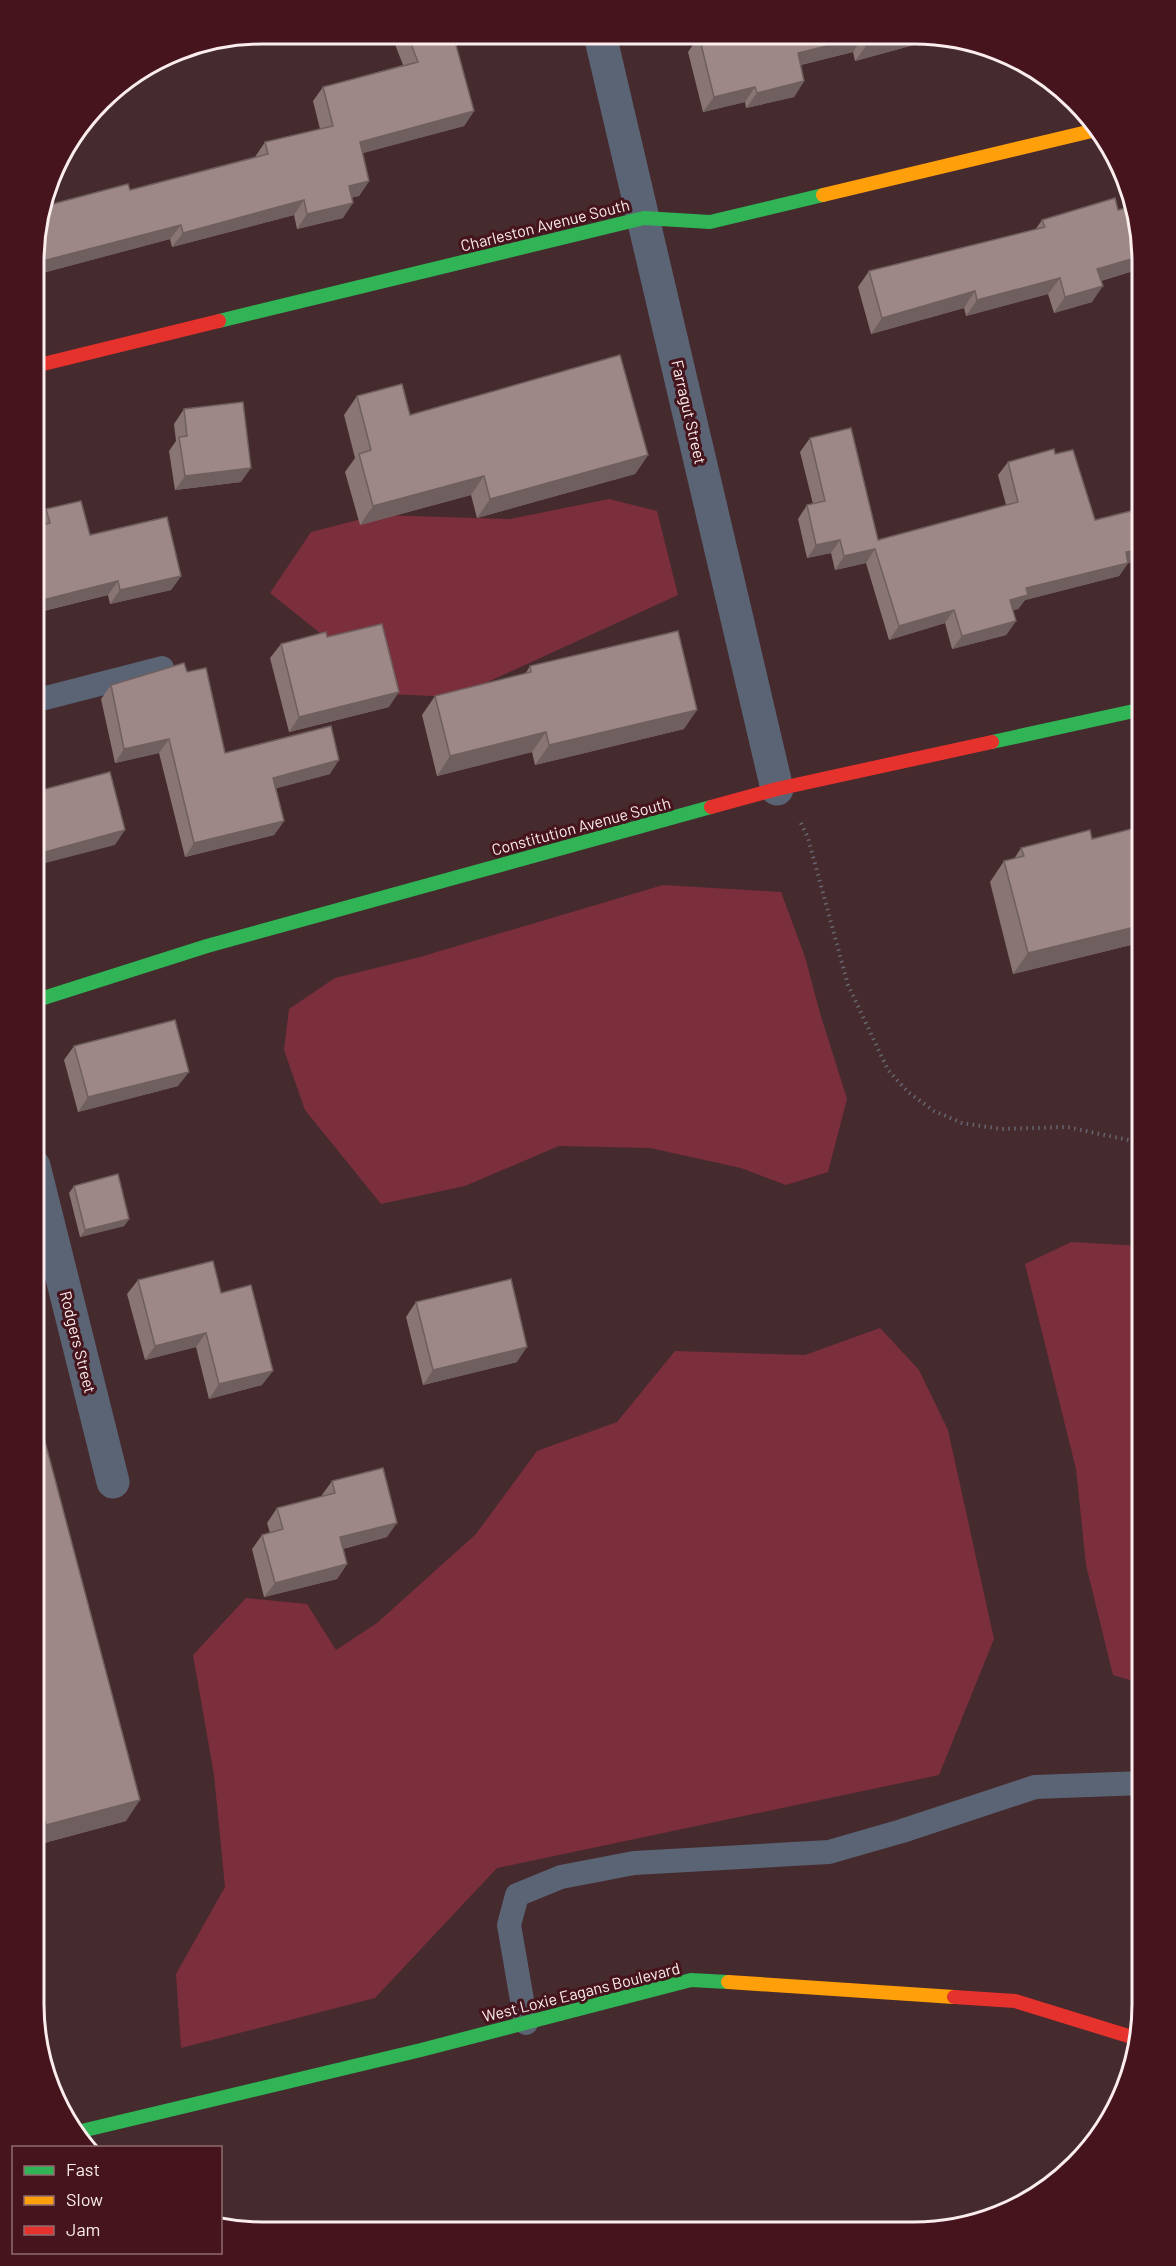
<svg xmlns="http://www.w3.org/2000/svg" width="1176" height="2266" font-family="Barlow,sans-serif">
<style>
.green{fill:#7b2f3c}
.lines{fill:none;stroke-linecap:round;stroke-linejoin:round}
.path{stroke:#676670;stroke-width:4;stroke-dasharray:1.5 4.5;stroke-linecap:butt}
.lane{stroke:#5b6474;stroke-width:24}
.street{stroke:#5b6474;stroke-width:33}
.fast{stroke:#30b455;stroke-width:14}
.slow{stroke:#ff9f0a;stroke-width:14}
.jam{stroke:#e5322d;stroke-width:14}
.wall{fill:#887574}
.shaded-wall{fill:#6f5f5e}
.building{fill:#9e8887;stroke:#6f5f5e;stroke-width:1.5}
.labels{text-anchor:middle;stroke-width:6;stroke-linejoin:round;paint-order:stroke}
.street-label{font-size:16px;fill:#fbedee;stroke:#45141c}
.rim{fill:none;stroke:#fbedee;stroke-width:3}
</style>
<rect width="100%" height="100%" fill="#452a2e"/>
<g class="green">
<polygon points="609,499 657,511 678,595 455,697 365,693 335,645 270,593 311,532 377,515 510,519"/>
<polygon points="663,885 781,892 805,957 820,1013 847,1099 828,1172 786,1185 741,1168 650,1148 559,1146 465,1186 381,1204 305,1110 284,1050 289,1009 335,978 420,957"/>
<polygon points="1071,1242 1143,1246 1143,1684 1113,1675 1086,1565 1076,1469 1025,1264"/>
<polygon points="880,1328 919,1370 948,1430 994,1639 939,1775 497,1868 375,1998 181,2048 176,1974 225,1887 214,1775 193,1655 246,1598 307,1604 336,1650 377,1623 476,1534 537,1451 617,1422 675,1351 805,1355"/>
</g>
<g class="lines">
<polyline class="path" points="801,823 808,838 848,985 888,1070 908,1092 934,1111 962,1123 1001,1129 1067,1127 1143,1143"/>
<g class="lane">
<polyline points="34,701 162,668"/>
<polyline points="526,2023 509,1925 517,1895 561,1877 634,1863 829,1852 902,1831 1035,1787 1143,1783"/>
</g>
<g class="street">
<polyline points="600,35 777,789"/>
<polyline points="34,1166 113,1482"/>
</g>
<g class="fast">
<polyline points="219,321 644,218 710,222 823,195"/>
<polyline points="992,742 1143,709"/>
<polyline points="34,1001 207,946 711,807"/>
<polyline points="73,2133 421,2050 691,1980 728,1982"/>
</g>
<g class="slow">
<polyline points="823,195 1100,129"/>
<polyline points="728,1982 954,1997"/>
</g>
<g class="jam">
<polyline points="35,366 219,321"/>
<polyline points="711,807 777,789 992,742"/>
<polyline points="954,1997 1015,2001 1138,2039"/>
</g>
</g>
<g class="wall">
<polygon points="391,34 453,34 474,111 464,126 362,153 369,181 359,196 352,197 343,218 297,229 294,215 172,247 170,239 35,275 35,232 45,206 130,190 255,157 265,142 320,129 313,101 323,87 403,65"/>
<polygon points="699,36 700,36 943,37 855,61 853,52 801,65 804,81 794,97 746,108 745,102 703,112 688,52"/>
<polygon points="988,47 998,51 990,53"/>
<polygon points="1118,210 1143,261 1143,268 1101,281 1092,302 1054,313 1048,294 966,316 964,308 871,334 858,287 869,271 1035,230 1042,220"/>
<polygon points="357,396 410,415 648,455 635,474 477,518 471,495 360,525 345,472 355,458 344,415"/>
<polygon points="184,409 241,482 175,490 169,451 176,441 174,424"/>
<polygon points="810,438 878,540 1006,505 998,475 1008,462 1055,454 1095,520 1141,549 1131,562 1128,563 1119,576 1025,600 1018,609 1013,610 1016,621 1006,635 952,649 945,623 889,640 866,563 835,570 831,553 807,558 798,519 807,505 813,504 800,452"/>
<polygon points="46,509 90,535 181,576 171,590 110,604 108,595 36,613 42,633 34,643 35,527 37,526 36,523"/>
<polygon points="327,637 389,707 289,732 270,658 281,644"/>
<polygon points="530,666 684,729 535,765 532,752 437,776 422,715 435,696 525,674"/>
<polygon points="187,672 225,753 330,774 276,788 284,821 274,835 185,857 159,753 115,763 101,699 111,685"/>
<polygon points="1143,826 1143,942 1013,974 990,882 1004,861 1014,859 1021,848 1092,839"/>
<polygon points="74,1046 178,1086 78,1112 64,1060"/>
<polygon points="74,1186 129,1219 124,1226 80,1237 69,1193"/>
<polygon points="138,1280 221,1293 262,1385 209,1399 196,1347 145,1360 127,1294"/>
<polygon points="416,1302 517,1362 423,1385 406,1317"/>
<polygon points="34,1400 126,1821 33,1846"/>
<polygon points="332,1481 387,1537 343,1549 347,1564 337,1579 264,1597 252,1549 262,1535 270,1533 267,1523 277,1508 322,1497 322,1495"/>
</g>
<g class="shaded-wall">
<polygon points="863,37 853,52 787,68 798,53"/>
<polygon points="898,37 943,37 855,61 866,46"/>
<polygon points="993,49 998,51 990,53"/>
<polygon points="804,81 794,97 746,108 757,93"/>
<polygon points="755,87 745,102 703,112 714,97"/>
<polygon points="474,111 464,126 349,157 360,142"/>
<polygon points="369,181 359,196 339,201 349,186"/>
<polygon points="304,200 294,215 172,247 183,233"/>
<polygon points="353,203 343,218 297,229 307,214"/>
<polygon points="181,225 170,239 35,275 35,263"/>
<polygon points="1142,256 1143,268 1086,285 1097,269"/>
<polygon points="1060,278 1048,294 966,316 977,300"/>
<polygon points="1103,286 1092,302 1054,313 1065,297"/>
<polygon points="975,291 964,308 871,334 882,318"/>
<polygon points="648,455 635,474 477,518 490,499"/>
<polygon points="251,468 241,482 175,490 185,476"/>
<polygon points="484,476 471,495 360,525 373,506"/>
<polygon points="840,540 831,553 807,558 816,545"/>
<polygon points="875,549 866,563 835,570 844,556"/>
<polygon points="1141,549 1131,562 1128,563 1119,576 1025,600 1018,609 1001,613 1010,600 1026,588 1126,552"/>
<polygon points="181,576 171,590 110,604 120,590"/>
<polygon points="118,581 108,595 34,613 35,602"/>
<polygon points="954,610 945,623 889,640 899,626"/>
<polygon points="1016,621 1006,635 952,649 962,636"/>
<polygon points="42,633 34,643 34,635"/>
<polygon points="399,692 389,707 289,732 299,717"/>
<polygon points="697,710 684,729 535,765 549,745"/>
<polygon points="546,732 532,752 437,776 450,756"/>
<polygon points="169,739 159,753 115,763 124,749"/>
<polygon points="339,760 330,774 263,792 273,778"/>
<polygon points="284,821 274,835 185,857 194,843"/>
<polygon points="125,830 115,845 34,866 34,855"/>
<polygon points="1143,925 1143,942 1013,974 1028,953"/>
<polygon points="189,1072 178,1086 78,1112 88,1097"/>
<polygon points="129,1219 124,1226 80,1237 85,1230"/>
<polygon points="206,1333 196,1347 145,1360 155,1346"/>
<polygon points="527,1347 517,1362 423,1385 433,1370"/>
<polygon points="273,1371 262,1385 209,1399 219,1384"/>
<polygon points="397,1523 387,1537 330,1552 340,1537"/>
<polygon points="347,1564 337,1579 264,1597 275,1583"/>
<polygon points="140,1800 126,1821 33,1846 33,1844 46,1825"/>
</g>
<g class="building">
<polygon points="407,34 453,34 474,111 360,142 369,181 349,186 353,203 307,214 304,200 183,233 181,225 35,263 35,232 44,202 45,206 128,184 130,190 268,154 265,142 333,126 323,87 418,62"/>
<polygon points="699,36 700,36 863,37 798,53 804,81 757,93 755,87 714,97"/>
<polygon points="864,37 898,37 866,46"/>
<polygon points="1115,198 1118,210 1134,206 1142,256 1097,269 1103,286 1065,297 1060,278 977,300 975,291 882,318 869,271 1045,227 1042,220"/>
<polygon points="620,355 648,455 490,499 484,476 373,506 359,454 371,450 357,396 402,384 410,415"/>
<polygon points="243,402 251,468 185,476 179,437 187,436 184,409"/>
<polygon points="851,428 878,540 1018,502 1008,462 1054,449 1055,454 1073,450 1095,520 1131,511 1141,549 1126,552 1128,563 1026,588 1028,595 1010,600 1016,621 962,636 954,610 899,626 875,549 844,556 840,540 816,545 807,505 825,501 810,438"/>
<polygon points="81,501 90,535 167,517 181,576 120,590 118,581 35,602 35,527 50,523 46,509"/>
<polygon points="34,609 42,633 34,635"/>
<polygon points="382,624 399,692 299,717 281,644 326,632 327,637"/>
<polygon points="678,631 697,710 549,745 546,732 450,756 435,696 531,672 530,666"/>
<polygon points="184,663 187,672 206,668 225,753 331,726 339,760 273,778 284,821 194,843 169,739 124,749 111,685"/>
<polygon points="110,772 125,830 34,855 34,792"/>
<polygon points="1143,826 1143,925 1028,953 1004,861 1024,856 1021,848 1090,830 1092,839"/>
<polygon points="175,1020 189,1072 88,1097 74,1046"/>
<polygon points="118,1174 129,1219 85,1230 74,1186"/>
<polygon points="213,1261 221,1293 251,1285 273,1371 219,1384 206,1333 155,1346 138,1280"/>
<polygon points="511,1279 527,1347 433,1370 416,1302"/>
<polygon points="34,1400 140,1800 46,1825 33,1778"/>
<polygon points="383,1468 397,1523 340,1537 347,1564 275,1583 262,1535 283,1529 277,1508 335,1493 332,1481"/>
</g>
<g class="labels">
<g class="street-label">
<text transform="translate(545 225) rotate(-14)" y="6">Charleston Avenue South</text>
<text transform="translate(689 412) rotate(77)" y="6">Farragut Street</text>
<text transform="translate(581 826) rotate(-15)" y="6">Constitution Avenue South</text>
<text transform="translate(78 1342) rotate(76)" y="6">Rodgers Street</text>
<text transform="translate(581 1992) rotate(-14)" y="6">West Loxie Eagans Boulevard</text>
</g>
</g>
<path d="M0 0H1176V2266H0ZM262 44H914A218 218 0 0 1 1132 262V2004A218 218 0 0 1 914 2222H262A218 218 0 0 1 44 2004V262A218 218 0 0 1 262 44Z" fill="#45141c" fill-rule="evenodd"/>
<path class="rim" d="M262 44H914A218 218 0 0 1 1132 262V2004A218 218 0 0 1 914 2222H262A218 218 0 0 1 44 2004V262A218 218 0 0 1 262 44Z"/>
<rect x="12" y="2146" width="210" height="108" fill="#45141c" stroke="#8e6b70" stroke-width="1.5"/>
<rect x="24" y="2166" width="30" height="9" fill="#30b455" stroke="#8e6b70" stroke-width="1.5"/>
<text x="66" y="2176" font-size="18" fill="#fbedee">Fast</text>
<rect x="24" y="2196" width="30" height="9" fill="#ff9f0a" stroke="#8e6b70" stroke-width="1.5"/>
<text x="66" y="2206" font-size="18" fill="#fbedee">Slow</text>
<rect x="24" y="2226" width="30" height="9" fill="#e5322d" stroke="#8e6b70" stroke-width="1.5"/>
<text x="66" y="2236" font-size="18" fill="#fbedee">Jam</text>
</svg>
